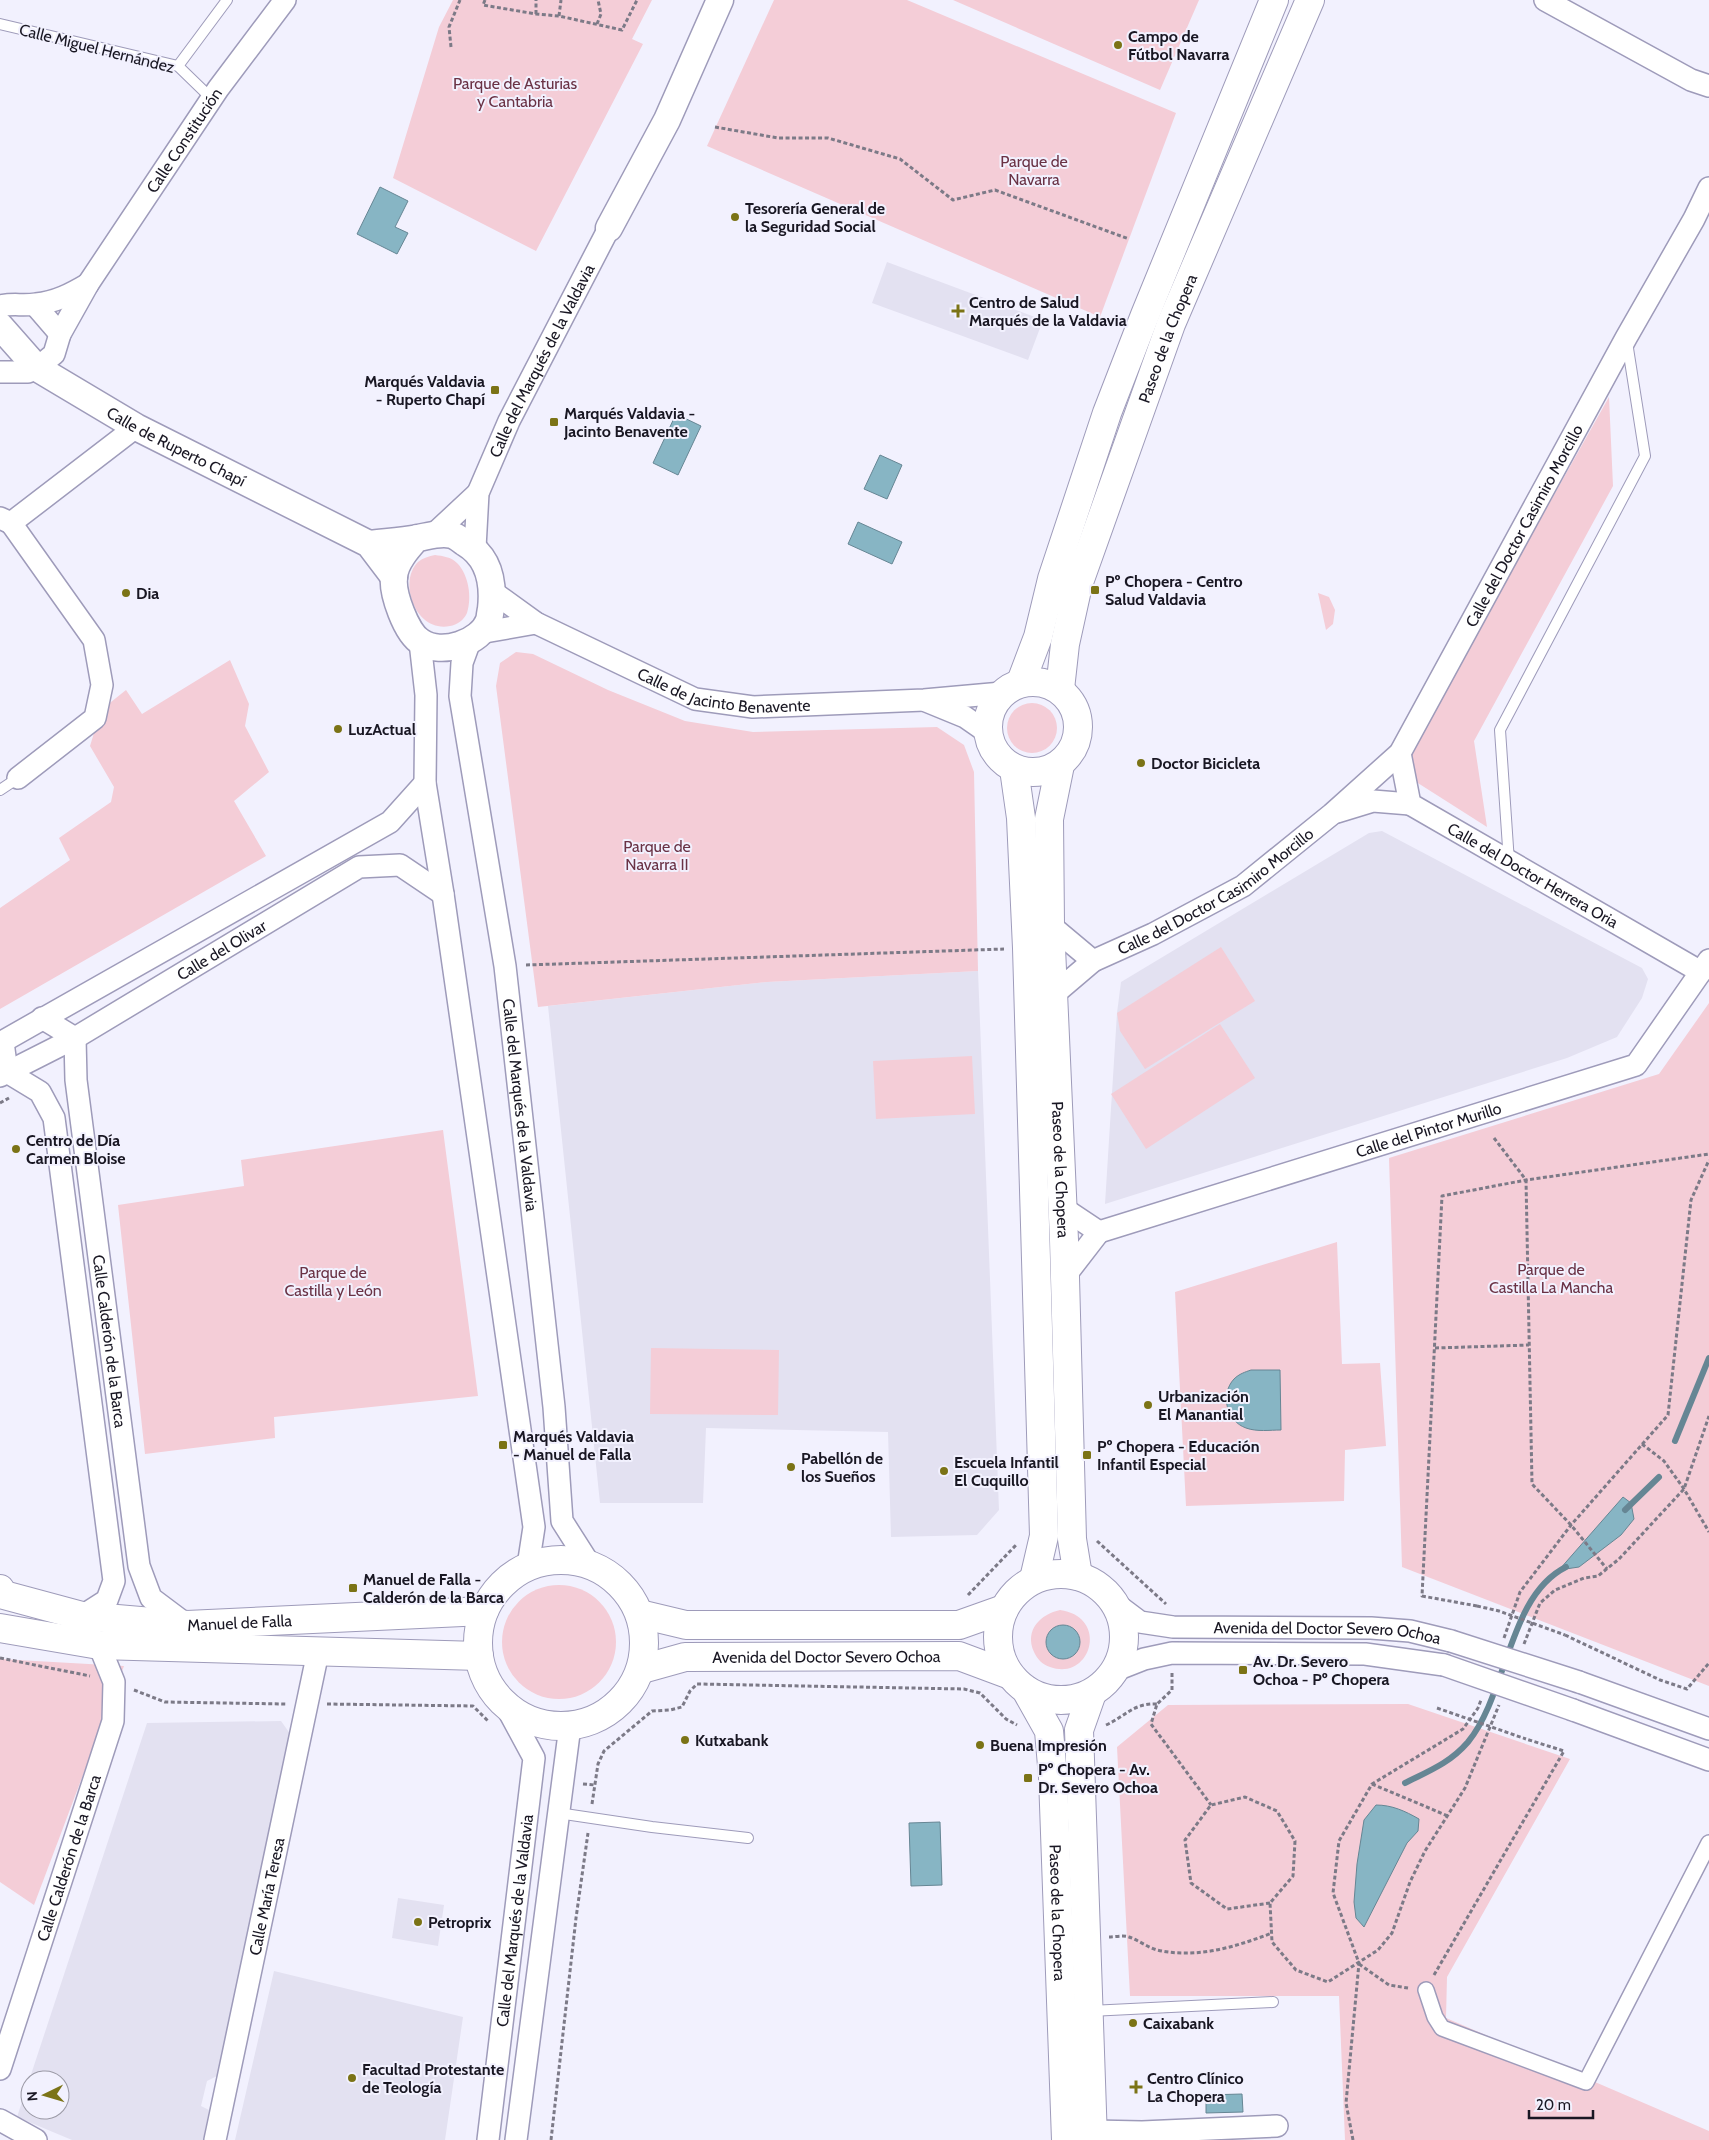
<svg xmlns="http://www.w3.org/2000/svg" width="1709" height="2140" font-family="Cabin,sans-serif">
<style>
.built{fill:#e3e1f1;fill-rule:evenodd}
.green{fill:#f4cdd7;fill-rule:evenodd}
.water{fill:#87b5c4;stroke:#668694}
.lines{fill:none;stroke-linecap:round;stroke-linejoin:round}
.stream{stroke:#668694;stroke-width:6}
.service-casing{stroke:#9e9bba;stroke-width:12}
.pedestrian-casing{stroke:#9e9bba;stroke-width:18}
.minor-casing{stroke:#9e9bba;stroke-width:24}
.tertiary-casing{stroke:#9e9bba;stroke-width:29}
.secondary-casing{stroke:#9e9bba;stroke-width:30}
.path{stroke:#7c7a87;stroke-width:3;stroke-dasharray:4 2.5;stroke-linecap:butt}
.service{stroke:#fff;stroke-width:10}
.pedestrian{stroke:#fff;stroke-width:15}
.minor{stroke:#fff;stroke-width:21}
.tertiary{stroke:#fff;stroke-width:26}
.secondary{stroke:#fff;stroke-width:28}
.minor-bridge-casing{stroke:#9e9bba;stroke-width:24;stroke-linecap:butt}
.path-bridge{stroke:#7c7a87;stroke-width:3;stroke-dasharray:4 2.5;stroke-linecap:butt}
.minor-bridge{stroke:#fff;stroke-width:21}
.poi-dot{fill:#7b7316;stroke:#f2f1fe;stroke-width:2}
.labels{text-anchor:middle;stroke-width:4;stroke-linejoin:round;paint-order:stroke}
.poi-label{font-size:16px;font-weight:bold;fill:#191723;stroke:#f2f1fe;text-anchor:start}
.street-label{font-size:16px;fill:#191723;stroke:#f2f1fe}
.park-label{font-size:16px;fill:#6a3245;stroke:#f2f1fe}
</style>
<rect width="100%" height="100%" fill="#f2f1fe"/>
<g class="built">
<polygon points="887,262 1043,320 1028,360 872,303"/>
<polygon points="1382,831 1642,968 1648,979 1642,998 1617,1037 1567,1058 1105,1204 1117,1013 1121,982 1369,833"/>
<polygon points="978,971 999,1510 977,1535 891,1537 888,1432 706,1428 703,1503 600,1503 548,1006 767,982"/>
<path d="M 281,1721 L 291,1735 L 217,2076 L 207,2081 L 201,2106 L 209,2110 L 203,2140 L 72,2140 L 17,2117 L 147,1723 ZM 30,2080 L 60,2080 L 60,2110 L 30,2110 Z"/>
<polygon points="398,1898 444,1905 438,1946 392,1938"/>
<polygon points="274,1971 463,2017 445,2140 235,2140"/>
</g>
<g class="green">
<polygon points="453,0 652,0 632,39 643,44 536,251 393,178 439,27"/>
<polygon points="774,0 907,0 1176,113 1100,317 707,146"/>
<polygon points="953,0 1199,0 1160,90"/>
<polygon points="1609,397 1613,486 1474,741 1487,827 1399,771"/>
<path d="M 435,555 C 443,556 451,557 457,563 C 469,575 472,598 467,613 C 464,620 457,625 450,626 C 415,633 398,581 418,562 C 423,558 429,556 435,555 Z"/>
<polygon points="1318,593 1329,597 1335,610 1333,624 1326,630"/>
<polygon points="516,652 533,654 608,690 685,721 753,732 937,727 964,745 974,772 978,971 767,982 538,1007 496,686 500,663"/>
<polygon points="230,660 249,704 245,726 269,772 234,801 266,856 0,1009 0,908 70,860 59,838 111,802 114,787 90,746 101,710 126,690 142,714"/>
<circle cx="1032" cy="728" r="25"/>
<polygon points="1221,947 1255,1001 1145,1069 1120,1031 1117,1013"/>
<polygon points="1709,1003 1709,1686 1402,1567 1389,1158 1659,1074"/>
<polygon points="1220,1024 1255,1078 1146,1149 1111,1094"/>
<polygon points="972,1056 975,1114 876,1119 873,1061"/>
<polygon points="443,1130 478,1396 274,1417 275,1438 145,1454 118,1205 244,1186 241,1160"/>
<polygon points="1337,1242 1342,1364 1380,1363 1386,1446 1345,1450 1344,1501 1186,1506 1175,1292"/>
<polygon points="651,1348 779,1350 778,1415 650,1414"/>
<circle cx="559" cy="1642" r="57"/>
<path d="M 1060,1610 C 1110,1617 1091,1682 1050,1667 C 1043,1665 1037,1659 1034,1652 C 1024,1630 1041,1614 1060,1610 ZM 1046,1644 L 1078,1648 L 1071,1656 L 1051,1654 Z"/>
<polygon points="0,1659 124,1666 34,1905 0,1882"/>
<polygon points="1408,1704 1570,1759 1447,1977 1446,2018 1709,2131 1709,2140 1345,2140 1339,1996 1130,1996 1117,1747 1168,1705"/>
</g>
<g class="water">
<polygon points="380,187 408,201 395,227 408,233 397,254 357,234"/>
<polygon points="676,414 701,426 678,475 653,463"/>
<polygon points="880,455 902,465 887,499 864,489"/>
<polygon points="858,522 902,542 892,564 848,544"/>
<path d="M 1251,1370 L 1280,1370 L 1281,1430 C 1270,1430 1257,1432 1246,1428 C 1226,1421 1220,1394 1234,1379 C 1239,1374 1245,1372 1251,1370 Z"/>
<polygon points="1623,1497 1631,1503 1634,1519 1621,1535 1579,1567 1559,1570"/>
<circle cx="1063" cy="1642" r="17"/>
<path d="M 1376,1805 C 1392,1805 1405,1811 1419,1819 L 1418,1831 L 1407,1843 L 1364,1927 L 1356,1918 L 1354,1902 L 1357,1864 L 1364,1820 Z"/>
<polygon points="940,1822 942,1885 911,1886 909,1823"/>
<polygon points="1242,2094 1243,2112 1206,2113 1206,2095"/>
</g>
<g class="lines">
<g class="stream">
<polyline points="1675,1441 1709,1358"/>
<polyline points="1625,1510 1659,1477"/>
<path d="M 1405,1783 C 1429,1771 1450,1763 1468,1742 C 1508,1693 1508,1596 1566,1567"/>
</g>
<g class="service-casing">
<g id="service">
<polyline points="0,24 178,66 212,99"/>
<polyline points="178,66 227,0"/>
<polyline points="0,790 18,778"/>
<polyline points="1509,862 1500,730 1645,456 1627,342"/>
<polyline points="558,1813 652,1827 748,1838"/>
<polyline points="1090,2011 1273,2002"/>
</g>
</g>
<g class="pedestrian-casing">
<polyline id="pedestrian" points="1426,1990 1435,2017 1442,2028 1586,2082 1709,1843"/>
</g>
<g class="minor-casing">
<g id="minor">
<polyline points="1545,0 1691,80 1709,86"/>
<polyline points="35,305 60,334"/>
<path d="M 0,306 C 12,303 23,306 36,304 C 56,302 71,294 88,284"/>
<path id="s1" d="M 0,372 L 28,372 L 37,368 L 54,354 L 60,334 L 88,284 L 218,89 L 285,0"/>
<polyline points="0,518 11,523 136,427"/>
<polyline points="11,523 94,640 102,685 95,718 18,778"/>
<polyline points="434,534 478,493"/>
<path id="s2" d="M 475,548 L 478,493 L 509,421 L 609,228"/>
<path id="s3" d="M 493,592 L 536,623 L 695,699 L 753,707 L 924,700 L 1002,693"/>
<polyline points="479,633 536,623"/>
<path id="s4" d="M 470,641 L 462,663 L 460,696 L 505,966 L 554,1407 L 562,1521 L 590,1565"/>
<polyline points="420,642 426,695 425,783 443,894 534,1527 528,1566"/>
<polyline points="926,701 965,717 988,733"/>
<path id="s5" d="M 1400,753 L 1410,804 L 1701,972"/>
<polyline points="1337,812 1373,801 1410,804"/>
<polyline points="1050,925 1093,961"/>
<path id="s6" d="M 1053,995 L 1093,961 L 1153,934 L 1243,886 L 1332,814 L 1400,753 L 1626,338 L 1694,219 L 1709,188"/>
<path id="s7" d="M 42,1018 L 75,1038 L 76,1080 L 139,1566 L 151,1598 L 187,1625"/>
<polyline points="3,1042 7,1072 40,1092 54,1118 114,1581 107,1600 82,1616"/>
<polyline points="0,1043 390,822 425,783"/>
<path id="s8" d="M 0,1076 L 75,1038 L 359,867 L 400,865 L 443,894"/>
<polyline points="1063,1208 1099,1232 1065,1276"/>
<path id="s9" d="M 1099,1232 L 1636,1065 L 1709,960"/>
<path id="s10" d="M 1116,1604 L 1140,1622 L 1173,1627 L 1371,1628 L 1410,1631 L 1451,1641"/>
<polyline points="1116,1670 1144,1659 1172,1653 1365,1654 1444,1665"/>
<polyline points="1579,1682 1709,1729"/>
<polyline points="1573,1710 1709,1760"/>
<path id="s11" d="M 0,2069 L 113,1721 L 114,1682 L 99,1645"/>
<polyline points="0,2120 36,2140"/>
<polyline points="1093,2131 1142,2132 1277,2126"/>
<path id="s12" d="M 215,2140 L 318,1652"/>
<path id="s13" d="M 488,2140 L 534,1758 L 507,1708"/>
<polyline points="516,2140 570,1726"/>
</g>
</g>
<g class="tertiary-casing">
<g id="tertiary">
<polyline points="609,228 667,120 720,0"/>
<path id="s14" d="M 0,326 L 37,368 L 136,427 L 369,544 L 394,577"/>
<path d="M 369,544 C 385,542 402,541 418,538 C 429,536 441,532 452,535 C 456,536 461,540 465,543 C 489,557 494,582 491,609 C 490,612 490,617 489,620 C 481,643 441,656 421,642 C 406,633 392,593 394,577 C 395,562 408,548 417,538"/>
</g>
</g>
<g class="secondary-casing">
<g id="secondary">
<circle cx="1033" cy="727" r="45"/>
<polyline points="1021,682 1038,637 1052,579 1107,413 1145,315 1274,0"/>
<path id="s15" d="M 1060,689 L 1065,644 L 1078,585 L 1171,324 L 1310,0"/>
<path id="s16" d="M 1060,765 L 1049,819 L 1050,925 L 1064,1240 L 1072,1539 L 1078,1576"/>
<polyline points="1014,769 1021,818 1027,948 1044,1536 1034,1579"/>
<circle cx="561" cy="1643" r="83"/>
<circle cx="1061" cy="1637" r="63"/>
<path id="s17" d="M 0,1589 L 4,1595 L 82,1616 L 187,1625 L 484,1611"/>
<polyline points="640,1614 686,1625 959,1625 1004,1609"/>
<polyline points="0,1628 99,1645 479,1656"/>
<path id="s18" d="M 642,1669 L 685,1657 L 959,1656 L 1010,1675"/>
<path id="s19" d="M 1026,1690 L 1049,1731 L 1053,1777 L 1066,2140"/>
<polyline points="1092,1693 1079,1730 1093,2140"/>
</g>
</g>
<g class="path">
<polyline points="485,0 483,5 536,14 559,16 622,30 637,0"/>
<polyline points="536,14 536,0"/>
<polyline points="559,16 561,0"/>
<polyline points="597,24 601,14 598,0"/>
<polyline points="451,47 449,27 460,0"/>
<polyline points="715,127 778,138 828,138 900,159 953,200 995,190 1129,239"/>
<polyline points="526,965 1004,949"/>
<polyline points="0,1103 9,1098"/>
<polyline points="1494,1138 1526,1180 1532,1484 1571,1525 1607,1569"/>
<polyline points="1435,1348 1529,1345"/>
<polyline points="1642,1444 1664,1461 1684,1489 1709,1532"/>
<polyline points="1097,1541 1166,1604"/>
<polyline points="968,1595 1017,1544"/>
<polyline points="1477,1606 1422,1596 1442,1196 1526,1180 1709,1154"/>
<polyline points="1565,1635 1660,1680 1687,1689 1709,1663"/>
<polyline points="1504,1638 1520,1592 1571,1525 1668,1415 1691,1200 1709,1160"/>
<polyline points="1524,1644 1540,1603 1555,1590 1584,1578 1598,1576 1619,1559 1684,1489 1709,1416"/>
<polyline points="0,1658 90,1676"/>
<polyline points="1172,1673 1172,1690 1157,1704 1151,1724 1211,1805"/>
<polyline points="134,1690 165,1702 286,1704"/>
<polyline points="327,1704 473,1706 489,1722"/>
<path d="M 1106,1725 C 1126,1716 1133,1703 1157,1704"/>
<polyline points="583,1784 595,1785"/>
<polyline points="1372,1784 1448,1816"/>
<polyline points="592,1804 598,1764 604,1751 652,1711 670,1710 682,1707 690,1691 697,1684 964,1689 980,1693 1006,1719 1017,1725"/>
<polyline points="1270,1903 1227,1909 1191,1883 1185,1840 1211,1805 1245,1797 1277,1811 1295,1841 1293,1876 1270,1903 1272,1942 1296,1970 1328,1982 1378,1950 1392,1933 1410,1882 1425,1851 1465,1788 1499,1705"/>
<path d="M 1109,1937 C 1115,1937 1123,1935 1129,1937 C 1138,1940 1147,1947 1157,1950 C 1197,1959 1235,1947 1272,1933"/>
<polyline points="1359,1964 1389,1985 1408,1988"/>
<polyline points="1434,1975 1564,1751 1526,1739"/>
<polyline points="551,2140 576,1918 588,1833"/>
<polyline points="1353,2140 1346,2103 1359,1963 1333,1893 1339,1841 1372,1784 1463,1729 1478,1708 1481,1700"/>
</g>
<use href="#service" class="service"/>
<use href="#pedestrian" class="pedestrian"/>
<use href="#minor" class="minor"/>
<use href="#tertiary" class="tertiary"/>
<use href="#secondary" class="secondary"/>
<g class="minor-bridge-casing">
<g id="minor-bridge">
<polyline points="1451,1641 1579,1682"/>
<polyline points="1444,1665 1573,1710"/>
</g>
</g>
<g class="path-bridge">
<polyline points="1477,1606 1499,1611 1565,1635"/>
<polyline points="1437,1708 1526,1739"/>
</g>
<use href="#minor-bridge" class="minor-bridge"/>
</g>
<g class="poi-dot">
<circle cx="1118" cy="45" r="5"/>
<circle cx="735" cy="217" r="5"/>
<path d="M955.5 303.5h5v5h5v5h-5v5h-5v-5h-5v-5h5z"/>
<rect x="490" y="385" width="10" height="10" rx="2.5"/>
<rect x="549" y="417" width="10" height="10" rx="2.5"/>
<rect x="1090" y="585" width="10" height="10" rx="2.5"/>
<circle cx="126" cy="593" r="5"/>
<circle cx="338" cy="729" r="5"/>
<circle cx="1141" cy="763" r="5"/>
<circle cx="16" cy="1149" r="5"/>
<circle cx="1148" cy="1405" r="5"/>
<rect x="498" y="1440" width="10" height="10" rx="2.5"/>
<rect x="1082" y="1450" width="10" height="10" rx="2.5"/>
<circle cx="791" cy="1467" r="5"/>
<circle cx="944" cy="1471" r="5"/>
<rect x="348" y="1583" width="10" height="10" rx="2.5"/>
<rect x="1238" y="1665" width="10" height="10" rx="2.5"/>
<circle cx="685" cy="1740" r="5"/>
<circle cx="980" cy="1745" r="5"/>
<rect x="1023" y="1773" width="10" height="10" rx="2.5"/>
<circle cx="418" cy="1922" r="5"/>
<circle cx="1133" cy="2023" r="5"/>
<circle cx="352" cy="2078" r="5"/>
<path d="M1133.5 2079.5h5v5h5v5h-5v5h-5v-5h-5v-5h5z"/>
</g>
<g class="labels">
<g class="poi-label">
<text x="1128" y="42">Campo de<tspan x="1128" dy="18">Fútbol Navarra</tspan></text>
<text x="745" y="214">Tesorería General de<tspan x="745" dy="18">la Seguridad Social</tspan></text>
<text x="969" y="308">Centro de Salud<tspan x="969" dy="18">Marqués de la Valdavia</tspan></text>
<text x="485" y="387" text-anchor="end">Marqués Valdavia<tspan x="485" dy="18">- Ruperto Chapí</tspan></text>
<text x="564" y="419">Marqués Valdavia -<tspan x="564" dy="18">Jacinto Benavente</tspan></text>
<text x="1105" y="587">Pº Chopera - Centro<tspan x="1105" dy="18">Salud Valdavia</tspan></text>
<text x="136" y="599">Dia</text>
<text x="348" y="735">LuzActual</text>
<text x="1151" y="769">Doctor Bicicleta</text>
<text x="26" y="1146">Centro de Día<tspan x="26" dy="18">Carmen Bloise</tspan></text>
<text x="1158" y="1402">Urbanización<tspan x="1158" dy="18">El Manantial</tspan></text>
<text x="513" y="1442">Marqués Valdavia<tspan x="513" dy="18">- Manuel de Falla</tspan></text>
<text x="1097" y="1452">Pº Chopera - Educación<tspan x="1097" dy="18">Infantil Especial</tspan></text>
<text x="801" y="1464">Pabellón de<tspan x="801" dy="18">los Sueños</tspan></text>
<text x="954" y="1468">Escuela Infantil<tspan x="954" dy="18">El Cuquillo</tspan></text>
<text x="363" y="1585">Manuel de Falla -<tspan x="363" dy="18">Calderón de la Barca</tspan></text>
<text x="1253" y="1667">Av. Dr. Severo<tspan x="1253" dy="18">Ochoa - Pº Chopera</tspan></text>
<text x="695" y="1746">Kutxabank</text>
<text x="990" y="1751">Buena Impresión</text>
<text x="1038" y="1775">Pº Chopera - Av.<tspan x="1038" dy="18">Dr. Severo Ochoa</tspan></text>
<text x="428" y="1928">Petroprix</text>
<text x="1143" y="2029">Caixabank</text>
<text x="362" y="2075">Facultad Protestante<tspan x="362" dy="18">de Teología</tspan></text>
<text x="1147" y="2084">Centro Clínico<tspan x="1147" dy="18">La Chopera</tspan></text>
</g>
<g class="street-label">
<text transform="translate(97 48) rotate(14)" y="6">Calle Miguel Hernández</text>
<text dy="6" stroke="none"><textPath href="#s1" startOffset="311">Calle Constitución</textPath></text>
<text dy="6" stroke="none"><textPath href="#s15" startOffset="368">Paseo de la Chopera</textPath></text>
<text dy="6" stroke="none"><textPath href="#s2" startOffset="202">Calle del Marqués de la Valdavia</textPath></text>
<text dy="6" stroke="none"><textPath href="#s14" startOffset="216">Calle de Ruperto Chapí</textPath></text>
<text dy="6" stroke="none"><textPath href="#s6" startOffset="685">Calle del Doctor Casimiro Morcillo</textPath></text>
<text dy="6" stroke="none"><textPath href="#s3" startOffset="256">Calle de Jacinto Benavente</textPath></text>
<text dy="6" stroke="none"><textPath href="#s5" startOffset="194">Calle del Doctor Herrera Oria</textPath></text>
<text dy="6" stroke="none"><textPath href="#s6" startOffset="194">Calle del Doctor Casimiro Morcillo</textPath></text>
<text dy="6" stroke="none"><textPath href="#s8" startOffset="255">Calle del Olivar</textPath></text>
<text dy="6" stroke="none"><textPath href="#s4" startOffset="470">Calle del Marqués de la Valdavia</textPath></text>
<text dy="6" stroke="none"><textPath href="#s9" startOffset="345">Calle del Pintor Murillo</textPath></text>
<text dy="6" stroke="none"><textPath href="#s16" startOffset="406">Paseo de la Chopera</textPath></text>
<text dy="6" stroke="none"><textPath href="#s7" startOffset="344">Calle Calderón de la Barca</textPath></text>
<text dy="6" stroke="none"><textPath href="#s17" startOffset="246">Manuel de Falla</textPath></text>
<text dy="6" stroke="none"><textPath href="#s10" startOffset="218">Avenida del Doctor Severo Ochoa</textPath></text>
<text dy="6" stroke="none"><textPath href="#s18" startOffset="186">Avenida del Doctor Severo Ochoa</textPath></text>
<text dy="6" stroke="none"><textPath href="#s11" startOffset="222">Calle Calderón de la Barca</textPath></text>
<text dy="6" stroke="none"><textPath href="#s12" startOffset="249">Calle María Teresa</textPath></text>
<text dy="6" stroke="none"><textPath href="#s19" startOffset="229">Paseo de la Chopera</textPath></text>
<text dy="6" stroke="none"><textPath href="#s13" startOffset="221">Calle del Marqués de la Valdavia</textPath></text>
</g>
<g class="park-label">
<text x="515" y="89">Parque de Asturias<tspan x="515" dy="18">y Cantabria</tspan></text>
<text x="1034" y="167">Parque de<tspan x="1034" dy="18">Navarra</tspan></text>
<text x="657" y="852">Parque de<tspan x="657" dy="18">Navarra II</tspan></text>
<text x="1551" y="1275">Parque de<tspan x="1551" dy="18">Castilla La Mancha</tspan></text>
<text x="333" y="1278">Parque de<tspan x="333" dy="18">Castilla y León</tspan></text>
</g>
</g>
<g transform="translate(45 2095) rotate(265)"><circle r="24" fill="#f2f1fe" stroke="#9b9aa6"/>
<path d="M0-4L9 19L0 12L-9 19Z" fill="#7b7316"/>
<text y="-8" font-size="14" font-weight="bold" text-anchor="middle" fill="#191723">N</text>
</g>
<path d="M1529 2110v8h64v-8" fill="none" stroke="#191723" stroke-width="2.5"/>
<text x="1536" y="2110" font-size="15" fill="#191723" stroke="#f2f1fe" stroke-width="4" paint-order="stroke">20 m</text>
</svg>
